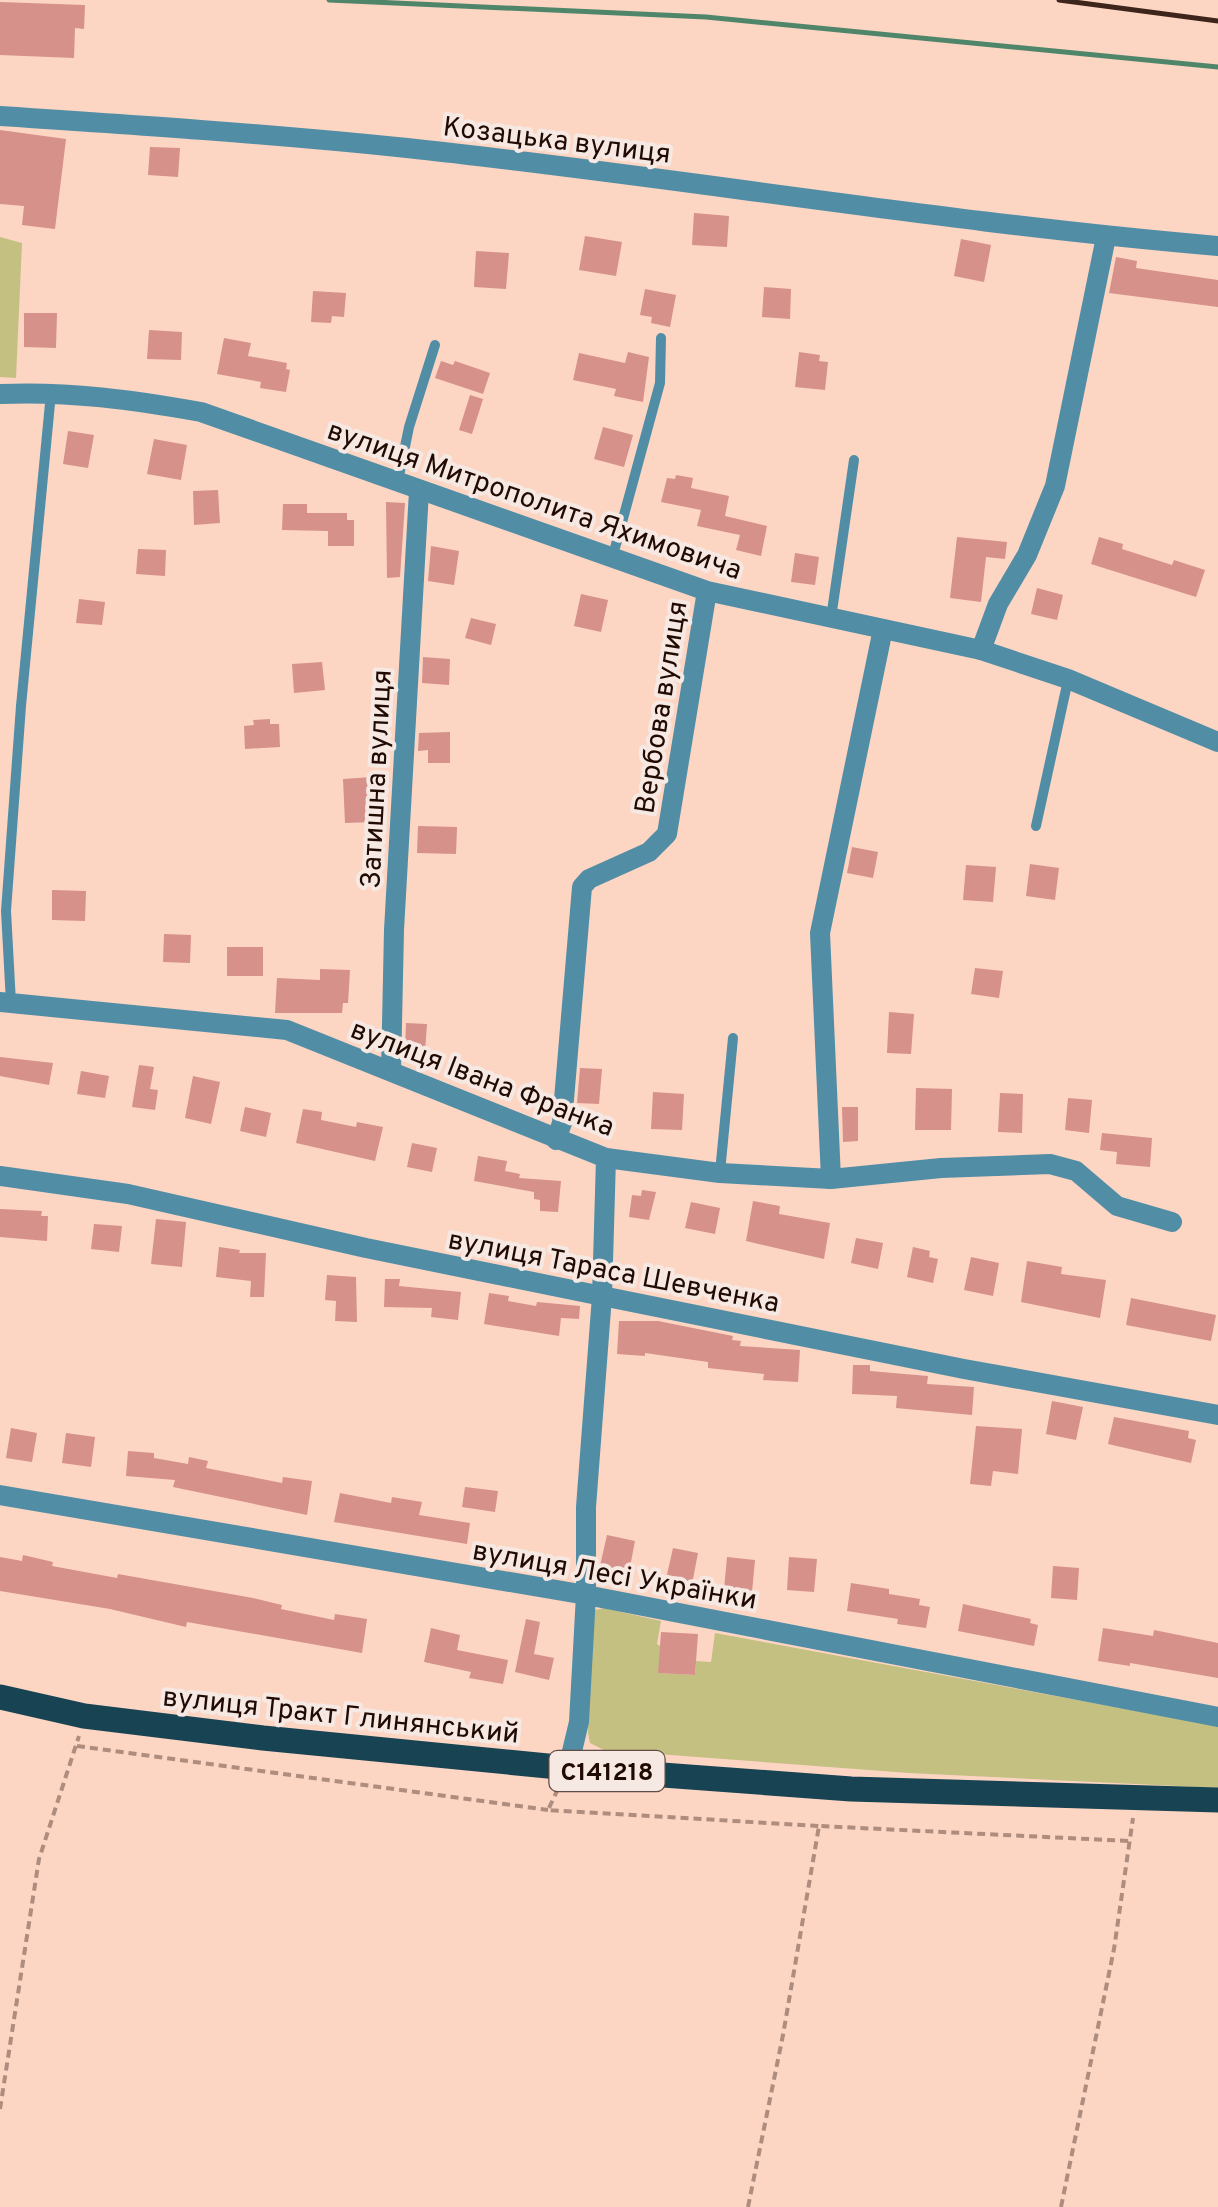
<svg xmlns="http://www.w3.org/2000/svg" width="1218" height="2207" font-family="Overpass,sans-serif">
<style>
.green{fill:#c4c082}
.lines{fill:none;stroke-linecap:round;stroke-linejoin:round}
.stream{stroke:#4f866a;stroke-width:5}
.building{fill:#d6918a}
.path{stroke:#ae8c7e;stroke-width:4;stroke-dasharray:8 5;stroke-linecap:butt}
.lane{stroke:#518ea6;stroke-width:10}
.street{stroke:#518ea6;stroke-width:20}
.primary{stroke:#174353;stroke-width:25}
.rail{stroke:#3d251b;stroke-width:5}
.labels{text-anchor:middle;stroke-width:8;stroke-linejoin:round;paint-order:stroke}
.shield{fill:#f6e8e2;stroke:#604d45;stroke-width:2.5}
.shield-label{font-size:25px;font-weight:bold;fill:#200a02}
.street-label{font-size:28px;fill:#200a02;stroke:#f6e8e2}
</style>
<rect width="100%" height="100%" fill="#fdd5c3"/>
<g class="green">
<polygon points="0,237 22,243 16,378 0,377"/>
<polygon points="604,1608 661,1621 657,1644 660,1646 659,1673 695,1675 696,1661 711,1662 715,1633 1218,1726 1218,1788 909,1773 604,1750 590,1743 588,1733 592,1615 595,1610"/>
</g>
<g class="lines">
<polyline class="stream" points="329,0 706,17 1218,67"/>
</g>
<g class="building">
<polygon points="0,2 85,5 84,29 75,28 74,58 0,55"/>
<polygon points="0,130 66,139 55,229 22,225 24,206 0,204"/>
<polygon points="150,147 180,148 178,177 148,175"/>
<polygon points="694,213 729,216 727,247 692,245"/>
<polygon points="585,236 622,242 616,276 579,270"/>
<polygon points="961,239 991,245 984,282 954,276"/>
<polygon points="476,251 509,253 506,289 474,287"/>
<polygon points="1116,257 1137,261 1136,268 1218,280 1218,307 1109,293"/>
<polygon points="764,287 791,289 790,319 762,317"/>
<polygon points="645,289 676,295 670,327 651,323 652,317 640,315"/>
<polygon points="313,291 346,293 344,317 332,316 331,323 311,322"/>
<polygon points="24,313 57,313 56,348 24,347"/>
<polygon points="149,330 182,332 181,360 147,359"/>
<polygon points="224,338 251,343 248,356 287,363 286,369 290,370 286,392 260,388 261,382 217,374"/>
<polygon points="628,352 649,357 643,402 614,396 616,389 573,380 579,353 625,363"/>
<polygon points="799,352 820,355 819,361 828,362 825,390 795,387"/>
<polygon points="441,361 453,365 455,361 490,373 483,394 435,378"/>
<polygon points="470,395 483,399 472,434 459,430"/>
<polygon points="603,427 633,435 624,467 594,459"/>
<polygon points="68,431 94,435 88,468 63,464"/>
<polygon points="154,439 187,445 181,480 147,474"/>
<polygon points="676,475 693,478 691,488 729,496 725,516 767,526 761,556 736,550 740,535 697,526 701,510 661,502 667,478 675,479"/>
<polygon points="218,490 220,523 194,525 193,491"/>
<polygon points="386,502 405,503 400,577 387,578"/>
<polygon points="283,504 307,504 307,513 347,513 347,520 354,520 354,546 328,546 328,531 282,530"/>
<polygon points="957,537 1007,542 1005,559 986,557 981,602 950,598"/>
<polygon points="1099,537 1123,544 1122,549 1172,565 1174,560 1205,570 1196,597 1091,564"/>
<polygon points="431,546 459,551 454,585 428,581"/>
<polygon points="138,549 166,550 165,576 136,574"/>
<polygon points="795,553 819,557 815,585 791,582"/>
<polygon points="1037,588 1063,595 1057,620 1031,614"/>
<polygon points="581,594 608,600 601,632 574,626"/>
<polygon points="79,599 105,602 102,625 76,623"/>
<polygon points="471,618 496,624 491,645 465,638"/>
<polygon points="423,657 450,659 449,685 422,683"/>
<polygon points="322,662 325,690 294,693 292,664"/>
<polygon points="270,719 270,724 279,724 280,747 245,749 244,726 254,725 253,720"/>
<polygon points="450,732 450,763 428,763 428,750 418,751 419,733"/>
<polygon points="372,777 374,822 345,823 343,779"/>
<polygon points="418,826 457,827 456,854 417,853"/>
<polygon points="852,847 878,852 873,878 847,873"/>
<polygon points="1030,864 1059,868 1055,900 1026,896"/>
<polygon points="966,865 996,867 993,902 963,900"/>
<polygon points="52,890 86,891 85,921 52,920"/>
<polygon points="164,934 191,935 190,963 163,962"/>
<rect x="227" y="947" width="36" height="29"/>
<polygon points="975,968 1003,971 999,998 971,994"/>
<polygon points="320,969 350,970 348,1003 343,1003 342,1013 275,1013 277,978 320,980"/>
<polygon points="889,1012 914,1014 911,1054 887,1053"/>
<polygon points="406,1023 427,1024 425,1052 405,1050"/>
<polygon points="0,1057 53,1063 49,1085 0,1076"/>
<polygon points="139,1065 154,1067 150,1089 158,1090 155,1110 132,1107"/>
<polygon points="580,1068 602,1069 599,1104 577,1103"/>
<polygon points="81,1071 109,1076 105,1098 77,1094"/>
<polygon points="193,1076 220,1082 211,1124 185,1118"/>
<polygon points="916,1088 952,1089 951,1130 915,1130"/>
<polygon points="653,1092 684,1094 682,1130 651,1129"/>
<polygon points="1000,1093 1023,1094 1022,1133 998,1132"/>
<polygon points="1068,1098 1092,1100 1089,1133 1065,1130"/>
<polygon points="245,1107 271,1113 266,1137 240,1131"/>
<polygon points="842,1107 858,1107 858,1141 843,1142"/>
<polygon points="303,1109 322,1112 321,1120 356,1127 357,1122 383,1127 375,1161 296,1143"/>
<polygon points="1102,1133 1152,1138 1150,1167 1116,1164 1117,1152 1100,1150"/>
<polygon points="412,1143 437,1148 432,1172 407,1167"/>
<polygon points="478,1156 507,1161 505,1171 520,1174 519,1178 561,1181 558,1212 540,1211 540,1200 534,1199 534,1192 474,1181"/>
<polygon points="642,1190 656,1192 649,1220 629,1217 632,1195 641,1196"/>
<polygon points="753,1201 780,1206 779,1214 830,1223 824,1259 746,1241"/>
<polygon points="691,1202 720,1208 715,1234 685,1228"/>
<polygon points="0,1209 42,1211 41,1216 48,1216 47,1241 0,1237"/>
<polygon points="156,1219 186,1222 182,1267 151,1264"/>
<polygon points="94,1224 122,1226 119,1252 91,1249"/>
<polygon points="856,1238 883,1243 878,1269 851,1263"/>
<polygon points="219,1247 240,1250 239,1253 266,1253 264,1297 250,1297 251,1281 216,1277"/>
<polygon points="913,1247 930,1251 929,1257 938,1259 933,1283 907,1277"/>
<polygon points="971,1257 999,1263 993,1296 964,1290"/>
<polygon points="1027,1261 1062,1267 1061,1274 1106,1280 1100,1318 1021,1302"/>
<polygon points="327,1275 356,1277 357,1322 335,1321 336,1301 325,1300"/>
<polygon points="385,1279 400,1279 399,1286 461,1292 458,1320 431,1317 432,1308 384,1307"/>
<polygon points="489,1293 509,1296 508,1301 536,1306 537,1302 580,1306 579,1319 561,1318 559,1336 484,1324"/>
<polygon points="1131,1298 1216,1315 1211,1341 1126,1325"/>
<polygon points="619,1321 658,1321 733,1336 732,1340 741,1341 740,1346 800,1350 798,1382 763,1380 764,1374 708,1368 708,1362 645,1353 645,1356 617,1354"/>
<polygon points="853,1365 870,1365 870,1371 928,1376 927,1384 974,1387 972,1415 896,1408 897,1396 852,1394"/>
<polygon points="1052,1401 1083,1407 1076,1440 1046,1434"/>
<polygon points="1114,1417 1189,1431 1188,1438 1196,1440 1191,1463 1108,1444"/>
<polygon points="976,1426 1022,1429 1018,1474 993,1471 991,1486 970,1484"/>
<polygon points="11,1428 37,1433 32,1462 6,1458"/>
<polygon points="66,1433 95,1437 91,1467 62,1463"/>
<polygon points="128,1451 154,1453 154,1458 188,1464 189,1457 208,1461 206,1468 282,1483 283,1477 312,1481 307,1515 173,1487 175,1480 126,1476"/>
<polygon points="465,1487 498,1491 495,1512 462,1507"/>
<polygon points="340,1493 391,1503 392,1497 422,1502 419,1515 470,1523 467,1544 334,1522"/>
<polygon points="607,1535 635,1541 629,1572 600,1566"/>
<polygon points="673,1548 698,1553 692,1584 666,1579"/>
<polygon points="23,1555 53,1562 52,1566 117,1578 118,1574 253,1598 282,1605 281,1609 334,1620 335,1614 367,1619 362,1653 187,1622 186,1627 110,1609 0,1591 0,1557 22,1561"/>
<polygon points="727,1557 755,1560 752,1592 724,1589"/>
<polygon points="789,1557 817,1559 814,1592 787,1590"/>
<polygon points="1053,1566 1079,1568 1077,1600 1051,1598"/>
<polygon points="851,1583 889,1589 889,1594 920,1599 919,1605 930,1607 926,1628 897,1624 898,1619 847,1611"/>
<polygon points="963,1604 1031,1619 1030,1623 1038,1625 1034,1646 958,1631"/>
<polygon points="526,1619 540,1622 534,1654 554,1658 549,1680 515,1672"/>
<polygon points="431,1628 460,1635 457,1650 508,1660 503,1684 469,1678 471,1672 424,1662"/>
<polygon points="1103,1628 1153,1636 1154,1630 1218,1643 1218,1678 1130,1663 1130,1666 1098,1661"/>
<polygon points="661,1632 698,1634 695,1675 658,1673"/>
</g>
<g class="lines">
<g class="path">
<polyline points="77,1746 548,1810"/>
<polyline points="558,1789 548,1810 819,1826"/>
<polyline points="0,2109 39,1859 79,1736"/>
<polyline points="748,2207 783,2035 819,1826 1130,1841"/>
<polyline points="1061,2207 1114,1949 1133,1818"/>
</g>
<g class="lane">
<polyline points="398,481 409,427 435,345"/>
<polyline points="612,559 660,383 661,338"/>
<polyline points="831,618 854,460"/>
<polyline points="1036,826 1068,680"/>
<polyline points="11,1003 6,911 21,706 51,393"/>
<polyline points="720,1172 733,1038"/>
</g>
<g class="street">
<path d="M 0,116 C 136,125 272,134 407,148 C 678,177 947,223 1218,246"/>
<path d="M 0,394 C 69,391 134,400 201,412 L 707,591 L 981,650 L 1068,679 L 1218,742"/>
<polyline points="981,650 998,604 1027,555 1055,486 1106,237"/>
<polyline points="0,1002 287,1030 606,1158 720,1173 831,1179 941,1168 1050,1164 1076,1171 1117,1206 1172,1222"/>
<polyline points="391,1071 394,930 419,491"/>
<polyline points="556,1140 562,1123 582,887 589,879 649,852 667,834 707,591"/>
<polyline points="0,1176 128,1194 366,1248 602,1296 964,1369 1218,1415"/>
<polyline points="831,1179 820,933 883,629"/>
<polyline points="0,1495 586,1595 1218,1717"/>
<polyline points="568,1768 579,1722 586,1595 586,1507 602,1296 606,1158"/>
</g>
<polyline class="primary" points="0,1697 84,1716 263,1738 568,1768 851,1789 1218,1800"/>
<polyline class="rail" points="1059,0 1218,21"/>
</g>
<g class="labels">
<rect class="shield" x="549.5" y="1751" width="115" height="40" rx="8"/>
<g class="shield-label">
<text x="607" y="1780">С141218</text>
</g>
<g class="street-label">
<text transform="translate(557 139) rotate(7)" y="10">Козацька вулиця</text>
<text transform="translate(535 499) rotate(19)" y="10">вулиця Митрополита Яхимовича</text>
<text transform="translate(660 707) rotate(-81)" y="10">Вербова вулиця</text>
<text transform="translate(375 779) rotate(-87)" y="10">Затишна вулиця</text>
<text transform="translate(483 1077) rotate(21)" y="10">вулиця Івана Франка</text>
<text transform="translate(614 1270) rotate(11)" y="10">вулиця Тараса Шевченка</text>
<text transform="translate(615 1574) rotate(10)" y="10">вулиця Лесі Українки</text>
<text transform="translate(341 1714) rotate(6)" y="10">вулиця Тракт Глинянський</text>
</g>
</g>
</svg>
